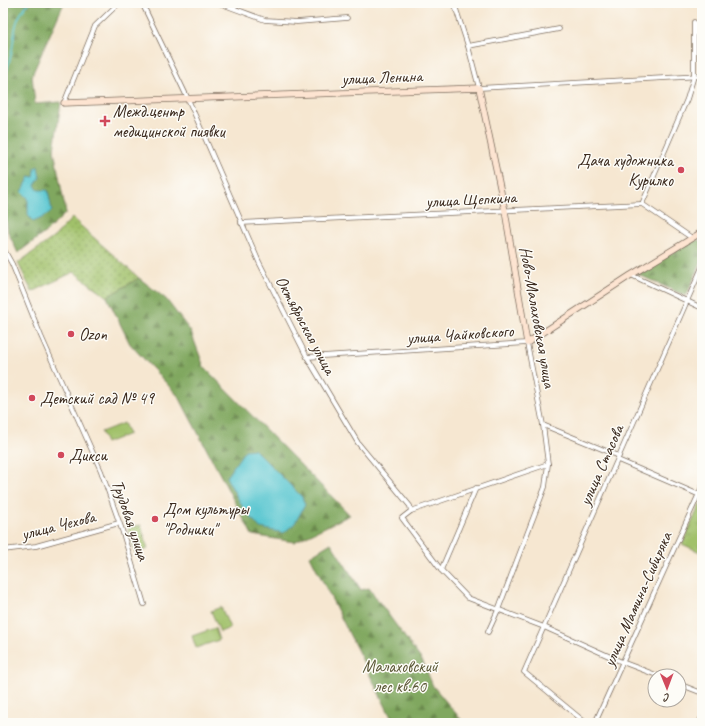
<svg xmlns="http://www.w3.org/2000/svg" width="705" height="726" font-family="Caveat,sans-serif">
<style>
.grass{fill:url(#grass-dots);stroke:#6e7644}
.forest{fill:url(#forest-firs);stroke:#5e683e}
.park{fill:url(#park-tufts);stroke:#6e7644}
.pitch{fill:#a1c16a;stroke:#6e7644}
.water{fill:#59c6d0;stroke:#4a7877}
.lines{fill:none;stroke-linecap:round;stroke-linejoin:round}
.stream{stroke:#59c6d0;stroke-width:1.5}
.street-casing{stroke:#7c6c5d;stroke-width:5.5}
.secondary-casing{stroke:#7c6c5d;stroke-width:7}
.street{stroke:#fff;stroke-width:4}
.secondary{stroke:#fde4d1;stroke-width:5.5}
.poi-dot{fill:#d1495b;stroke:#fdfcf7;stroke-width:1.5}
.labels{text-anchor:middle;stroke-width:3;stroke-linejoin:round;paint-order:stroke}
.street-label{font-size:17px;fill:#3b2a1e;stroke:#fdfcf7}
.poi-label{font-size:17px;fill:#3b2a1e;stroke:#fdfcf7;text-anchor:start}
.park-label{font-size:17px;fill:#5a5735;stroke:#fdfcf7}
</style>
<defs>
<pattern id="grass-dots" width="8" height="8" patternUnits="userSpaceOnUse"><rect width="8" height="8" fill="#a1c16a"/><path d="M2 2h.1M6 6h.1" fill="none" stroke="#849d57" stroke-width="1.8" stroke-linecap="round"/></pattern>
<pattern id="forest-firs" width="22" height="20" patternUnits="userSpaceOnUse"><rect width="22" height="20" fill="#80a75e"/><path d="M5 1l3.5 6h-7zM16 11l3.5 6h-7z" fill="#6a884d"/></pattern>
<pattern id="park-tufts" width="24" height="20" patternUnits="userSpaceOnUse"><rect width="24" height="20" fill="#a1c16a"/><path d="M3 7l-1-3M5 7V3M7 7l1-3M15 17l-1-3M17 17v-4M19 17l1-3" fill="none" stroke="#849d57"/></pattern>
</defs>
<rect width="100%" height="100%" fill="#fdfcf7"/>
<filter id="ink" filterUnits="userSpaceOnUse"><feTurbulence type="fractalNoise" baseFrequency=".025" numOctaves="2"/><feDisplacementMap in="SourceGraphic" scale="8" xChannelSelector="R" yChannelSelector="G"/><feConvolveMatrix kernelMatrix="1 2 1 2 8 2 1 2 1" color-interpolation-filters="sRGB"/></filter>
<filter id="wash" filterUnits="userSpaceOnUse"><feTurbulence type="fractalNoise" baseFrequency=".012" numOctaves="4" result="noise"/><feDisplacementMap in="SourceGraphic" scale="16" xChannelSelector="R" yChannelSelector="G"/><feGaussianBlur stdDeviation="0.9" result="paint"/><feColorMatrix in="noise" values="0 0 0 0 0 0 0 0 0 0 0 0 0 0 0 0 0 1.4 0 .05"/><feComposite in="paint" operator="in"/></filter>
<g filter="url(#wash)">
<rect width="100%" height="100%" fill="#f6e7d1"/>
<polygon class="grass" points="72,218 139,278 107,297 74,272 32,292 18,263 54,237"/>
<g class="forest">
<polygon points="3,3 64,3 32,75 35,104 61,102 54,150 66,213 47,231 18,253 8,232 3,199"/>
<polygon points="695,239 702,242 702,260 686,296 637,274"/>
<polygon points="139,278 166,299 191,332 204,367 350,515 294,542 252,535 179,397 130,344 107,297"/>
<polygon points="331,543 361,590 369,588 423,662 433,686 464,723 394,723 310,556"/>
</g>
<polygon class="park" points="702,500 702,553 682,544"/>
<g class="pitch">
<polygon points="124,423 129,434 106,443 101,432"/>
<polygon points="141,525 148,549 135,553 128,528"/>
<polygon points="221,607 230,628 220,632 211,611"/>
<polygon points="215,628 219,640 196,648 192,636"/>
</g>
<g class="water">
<polygon points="38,166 40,178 35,185 38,190 48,190 52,211 42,218 33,222 28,215 28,198 22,192 30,176 34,177 35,168"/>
<polygon points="254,449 302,497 305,505 295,523 284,533 260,528 243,508 226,477 245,450"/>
</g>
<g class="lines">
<path class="stream" d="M 3,84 C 6,73 10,61 12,50 C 16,27 13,23 28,3"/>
</g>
</g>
<g filter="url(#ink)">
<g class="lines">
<g class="street-casing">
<g id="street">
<polyline points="142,3 188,99 259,262 307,357 358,443 410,506 411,511 402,518 441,570 468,598 544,627 622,662 659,676"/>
<polyline points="219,3 265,20 297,22 347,18"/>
<polyline points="454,3 468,46 479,88 702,76"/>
<polyline points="468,46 559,29"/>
<polyline points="64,103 95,26 119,3"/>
<polyline points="642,204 687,99 694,76 694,22"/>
<polyline points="241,223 642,204 692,238"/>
<polyline points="3,248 12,264 41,336 101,471 122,530 144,604"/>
<polyline points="631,275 702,308"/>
<polyline points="307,357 527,343 543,425 548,464 545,487 498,610 488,632"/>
<polyline points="543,425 619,456"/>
<polyline points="618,460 702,496"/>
<polyline points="411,511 548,464"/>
<polyline points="3,550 36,546 119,523"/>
<polyline points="441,570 476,488"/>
<polyline points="679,684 702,693"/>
<polyline points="586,723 524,672 702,267"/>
<polyline points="595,723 702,487"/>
<polyline points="699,723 702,717"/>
</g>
</g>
<g class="secondary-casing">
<polyline id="secondary" points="64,103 479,88 505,211 527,343 631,275 702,232"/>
</g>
<use href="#street" class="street"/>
<use href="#secondary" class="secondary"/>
</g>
</g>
<g class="poi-dot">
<path d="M103 115h4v4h4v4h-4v4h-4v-4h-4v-4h4z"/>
<circle cx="681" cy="170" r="4"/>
<circle cx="71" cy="334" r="4"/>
<circle cx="32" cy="398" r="4"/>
<circle cx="61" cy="455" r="4"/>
<circle cx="155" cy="519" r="4"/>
</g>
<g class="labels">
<g class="street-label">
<text transform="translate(382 77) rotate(-2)" y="6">улица Ленина</text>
<text transform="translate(471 199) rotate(-3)" y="6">улица Щепкина</text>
<text transform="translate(538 317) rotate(80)" y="6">Ново-Малаховская улица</text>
<text transform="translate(306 325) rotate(62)" y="6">Октябрьская улица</text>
<text transform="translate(460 334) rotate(-4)" y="6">улица Чайковского</text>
<text transform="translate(601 465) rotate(-66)" y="6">улица Стасова</text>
<text transform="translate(131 520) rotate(71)" y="6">Трудовая улица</text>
<text transform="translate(58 525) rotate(-14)" y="6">улица Чехова</text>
<text transform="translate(637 599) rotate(-66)" y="6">улица Мамина-Сибиряка</text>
</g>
<g class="poi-label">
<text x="113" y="117">Межд.центр<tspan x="113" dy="20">медицинской пиявки</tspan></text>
<text x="673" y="166" text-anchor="end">Дача художника<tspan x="673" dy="20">Курилко</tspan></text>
<text x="79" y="340">Ozon</text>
<text x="40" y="404">Детский сад № 49</text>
<text x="69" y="461">Дикси</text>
<text x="163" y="515">Дом культуры<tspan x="163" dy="20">"Родники"</tspan></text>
</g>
<g class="park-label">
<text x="400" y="672">Малаховский<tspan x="400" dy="20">лес кв.60</tspan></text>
</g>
</g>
<rect width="705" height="726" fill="none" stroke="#fdfcf7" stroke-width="16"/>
<g transform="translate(667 688) rotate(179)"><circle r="19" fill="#fdfcf7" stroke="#afa8a0"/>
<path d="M0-3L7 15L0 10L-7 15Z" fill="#d1495b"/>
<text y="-6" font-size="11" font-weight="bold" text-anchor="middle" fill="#3b2a1e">С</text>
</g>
</svg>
